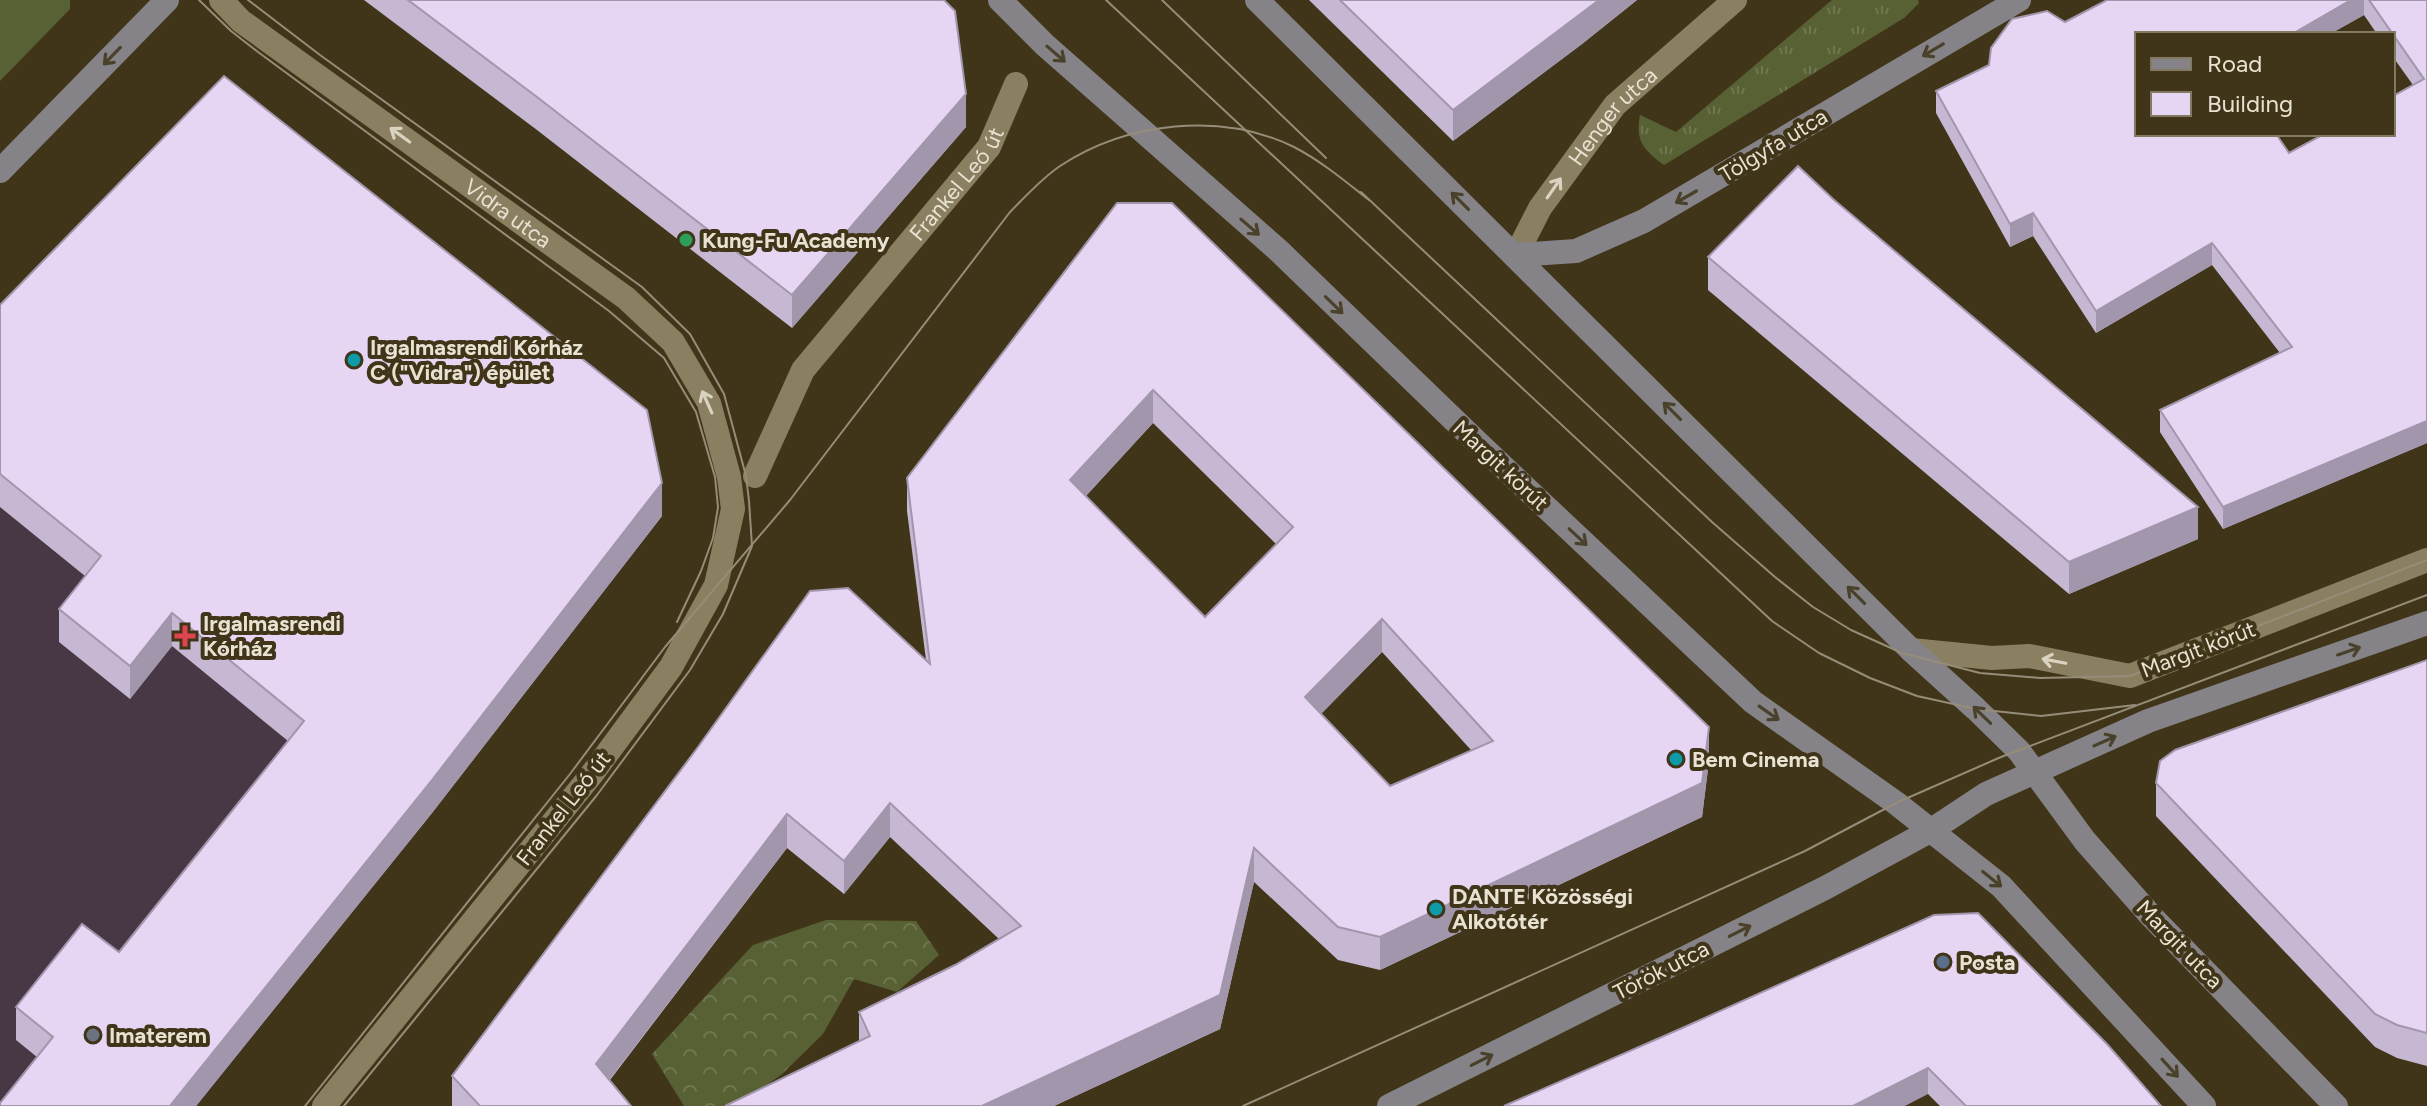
<svg xmlns="http://www.w3.org/2000/svg" width="2427" height="1106" font-family="Figtree,sans-serif">
<style>
.medical{fill:#483845}
.grass{fill:url(#grass-tufts)}
.forest{fill:url(#forest-crowns)}
.park{fill:#586134}
.lines{fill:none;stroke-linecap:round;stroke-linejoin:round}
.street{stroke:#8b7f61;stroke-width:24}
.secondary{stroke:#858387;stroke-width:24}
.tram{stroke:#968d78;stroke-width:2}
.wall{fill:#c6b8d2;fill-rule:evenodd}
.shaded-wall{fill:#a196ab}
.building{fill:#e6d6f4;stroke:#a196ab;stroke-width:2;fill-rule:evenodd}
.oneway{stroke:#4a412a}
.oneway2{stroke:#dad3c1}
.leisure-dot{fill:#2e9e5b;stroke:#403519;stroke-width:3}
.culture-dot{fill:#0f9aa8;stroke:#403519;stroke-width:3}
.health-dot{fill:#e0444e;stroke:#403519;stroke-width:3}
.service-dot{fill:#5c6f8a;stroke:#403519;stroke-width:3}
.worship-dot{fill:#6b7280;stroke:#403519;stroke-width:3}
.labels{text-anchor:middle;stroke-width:8;stroke-linejoin:round;paint-order:stroke}
.street-label{font-size:22px;fill:#e8e2d2;stroke:#403519}
.poi-label{font-size:22px;font-weight:bold;fill:#e8e2d2;stroke:#403519;text-anchor:start}
</style>
<defs>
<pattern id="grass-tufts" width="24" height="20" patternUnits="userSpaceOnUse" patternTransform="scale(2)"><rect width="24" height="20" fill="#586134"/><path d="M3 7l-1-3M5 7V3M7 7l1-3M15 17l-1-3M17 17v-4M19 17l1-3" fill="none" stroke="#707750"/></pattern>
<pattern id="forest-crowns" width="20" height="18" patternUnits="userSpaceOnUse" patternTransform="scale(2)"><rect width="20" height="18" fill="#586134"/><path d="M2 6a3 3 0 1 1 6 0M12 15a3 3 0 1 1 6 0" fill="none" stroke="#707750"/></pattern>
</defs>
<rect width="100%" height="100%" fill="#403519"/>
<polygon class="medical" points="0,339 493,734 197,1106 0,1106"/>
<path class="grass" d="M 1832,0 L 1918,0 L 1919,3 L 1904,18 L 1664,165 C 1644,150 1635,141 1640,115 L 1676,132 Z"/>
<polygon class="forest" points="826,920 916,921 939,955 897,992 854,979 823,1034 781,1075 736,1106 684,1106 652,1054 753,945"/>
<polygon class="park" points="0,0 70,0 70,9 0,81"/>
<g class="lines">
<g class="street">
<path id="s1" d="M 221,0 L 241,21 L 626,298 L 673,342 L 709,403 L 729,477 L 733,509 L 716,585 L 671,667 L 592,774 L 324,1106"/>
<path id="s2" d="M 1516,255 L 1540,208 L 1615,105 L 1735,0"/>
<path id="s3" d="M 755,476 L 803,370 L 989,147 L 1016,84"/>
<polyline points="1911,650 1992,658 2029,656 2130,676 2427,560"/>
</g>
<g class="secondary">
<polyline points="1000,0 1045,45 1278,250 1480,445 1753,702 1896,803 2001,886 2204,1106"/>
<polyline points="1257,0 1911,650 1976,709 2019,751 2085,841 2152,917 2336,1106"/>
<polyline points="0,171 167,0"/>
<polyline points="1516,255 1576,251 1644,221 2019,0"/>
<polyline points="1389,1106 1825,888 1930,831 1986,794 2148,721 2427,623"/>
</g>
<g class="tram">
<polyline points="199,0 231,31 258,52 609,311 664,358 696,412 715,477 718,507 713,538 701,571 677,622"/>
<polyline points="248,0 320,55 642,287 690,334 724,394 746,476 749,501 752,546 723,614 690,670 597,795 344,1106"/>
<polyline points="1106,0 1772,621 1819,653 1870,678 1917,696 1976,709 2041,716 2135,705"/>
<polyline points="1162,0 1326,158"/>
<polyline points="1361,192 1712,522 1775,577 1813,607 1851,630 1902,653 1980,673 2040,678 2130,676 2427,560"/>
<path d="M 305,1106 L 570,774 L 665,647 L 790,500 L 1010,212 C 1026,196 1041,179 1060,166 C 1127,122 1221,111 1294,147 C 1321,161 1345,181 1369,200"/>
<polyline points="1243,1106 1805,851 1896,803 2001,757 2427,595"/>
</g>
</g>
<g class="wall">
<polygon points="364,0 944,0 966,127 792,328 537,130"/>
<polygon points="1309,0 1637,0 1582,44 1453,141"/>
<path d="M 2107,0 L 2427,0 L 2427,443 L 2223,529 L 2160,432 L 2160,410 L 2280,353 L 2212,265 L 2096,333 L 2033,236 L 2010,247 L 1936,113 L 1936,91 L 1989,65 L 2065,22 ZM 2364,15 L 2377,34 L 2393,34 L 2393,57 L 2413,85 L 2289,153 L 2137,34 L 2330,34 Z"/>
<path d="M 1117,203 L 1709,761 L 1702,817 L 1380,970 L 1338,960 L 1254,882 L 1220,1029 L 1054,1106 L 725,1106 L 859,1041 L 859,1012 L 955,965 L 999,939 L 890,837 L 844,894 L 787,848 L 610,1080 L 631,1106 L 452,1106 L 452,1076 L 926,660 L 907,511 L 907,478 ZM 1153,423 L 1276,544 L 1205,617 L 1086,496 ZM 1382,652 L 1471,750 L 1390,786 L 1321,714 Z"/>
<polygon points="1708,257 2198,539 2069,594 1708,290"/>
<polygon points="0,305 662,516 432,813 196,1106 0,1106 37,1057 16,1040 16,1007 119,952 288,741 172,646 130,699 59,642 59,609 85,576 0,507"/>
<polygon points="2427,660 2427,1066 2397,1058 2375,1047 2156,816 2156,783"/>
<polygon points="1680,1029 2161,1106 1940,1106 1928,1094"/>
</g>
<g class="shaded-wall">
<polygon points="1599,0 1637,0 1582,44 1453,141 1453,110"/>
<polygon points="2351,0 2364,0 2364,15 2330,34 2292,34"/>
<polygon points="966,94 966,127 792,328 792,295"/>
<polygon points="2033,213 2033,236 2010,247 2010,224"/>
<polygon points="2212,243 2212,265 2096,333 2096,311"/>
<polygon points="1153,390 1153,423 1070,513 1070,480"/>
<polygon points="2427,421 2427,443 2223,529 2223,507"/>
<polygon points="662,483 662,516 432,813 196,1106 170,1106"/>
<polygon points="2198,507 2198,539 2069,594 2069,562"/>
<polygon points="172,613 172,646 130,699 130,666"/>
<polygon points="1382,619 1382,652 1305,730 1305,697"/>
<polygon points="1709,727 1709,761 1702,817 1380,970 1380,937"/>
<polygon points="890,803 890,837 844,894 844,861"/>
<polygon points="787,814 787,848 596,1097 596,1064"/>
<polygon points="1254,848 1254,882 1220,1029 1054,1106 982,1106"/>
<polygon points="1928,1068 1928,1094 1905,1106 1853,1106"/>
</g>
<g class="building">
<polygon points="408,0 944,0 955,11 966,94 792,295 537,97"/>
<polygon points="1340,0 1599,0 1453,110"/>
<polygon points="2107,0 2351,0 2292,34 2137,34 2137,134 2276,134 2289,153 2324,134 2393,134 2393,96 2424,79 2369,0 2427,0 2427,421 2223,507 2160,410 2292,347 2212,243 2096,311 2033,213 2010,224 1936,91 1989,65 1991,48 2012,19 2047,11 2065,22"/>
<polygon points="224,76 647,410 662,483 432,780 170,1106 0,1106 0,1103 53,1037 16,1007 82,924 119,952 304,721 172,613 130,666 59,609 101,556 0,474 0,305"/>
<polygon points="1798,166 1833,199 2198,507 2069,562 1708,257"/>
<path d="M 1117,203 L 1172,203 L 1709,727 L 1702,783 L 1380,937 L 1338,927 L 1254,848 L 1220,995 L 982,1106 L 725,1106 L 870,1036 L 859,1012 L 955,965 L 1021,926 L 890,803 L 844,861 L 787,814 L 596,1064 L 631,1106 L 480,1106 L 452,1076 L 698,747 L 810,591 L 848,588 L 930,664 L 907,478 ZM 1153,390 L 1293,527 L 1205,617 L 1070,480 ZM 1382,619 L 1493,741 L 1390,786 L 1305,697 Z"/>
<polygon points="2427,660 2427,1033 2397,1025 2375,1014 2156,783 2160,761 2175,750"/>
<polygon points="1978,913 2107,1044 2161,1106 1966,1106 1928,1068 1853,1106 1504,1106 1680,1029 1934,915"/>
</g>
<defs><path id="oneway-shaft" d="M-6 0H5M1.5-3L5.5 0L1.5 3" fill="none" stroke-width="1.6" stroke-linecap="round" stroke-linejoin="round" transform="scale(2)"/></defs>
<g class="oneway">
<use href="#oneway-shaft" transform="translate(1933 50) rotate(149)"/>
<use href="#oneway-shaft" transform="translate(1056 54) rotate(41)"/>
<use href="#oneway-shaft" transform="translate(112 56) rotate(134)"/>
<use href="#oneway-shaft" transform="translate(1686 197) rotate(150)"/>
<use href="#oneway-shaft" transform="translate(1460 201) rotate(-135)"/>
<use href="#oneway-shaft" transform="translate(1250 227) rotate(41)"/>
<use href="#oneway-shaft" transform="translate(1334 305) rotate(44)"/>
<use href="#oneway-shaft" transform="translate(1672 411) rotate(-135)"/>
<use href="#oneway-shaft" transform="translate(1578 537) rotate(43)"/>
<use href="#oneway-shaft" transform="translate(1856 595) rotate(-135)"/>
<use href="#oneway-shaft" transform="translate(2349 651) rotate(-19)"/>
<use href="#oneway-shaft" transform="translate(1769 713) rotate(35)"/>
<use href="#oneway-shaft" transform="translate(1982 715) rotate(-136)"/>
<use href="#oneway-shaft" transform="translate(2105 741) rotate(-24)"/>
<use href="#oneway-shaft" transform="translate(1992 879) rotate(39)"/>
<use href="#oneway-shaft" transform="translate(1740 931) rotate(-27)"/>
<use href="#oneway-shaft" transform="translate(1482 1060) rotate(-27)"/>
<use href="#oneway-shaft" transform="translate(2170 1068) rotate(48)"/>
</g>
<g class="oneway2">
<use href="#oneway-shaft" transform="translate(400 135) rotate(-144)"/>
<use href="#oneway-shaft" transform="translate(1554 188) rotate(-55)"/>
<use href="#oneway-shaft" transform="translate(707 402) rotate(-114)"/>
<use href="#oneway-shaft" transform="translate(2054 661) rotate(-169)"/>
</g>
<circle class="leisure-dot" cx="686" cy="240" r="8"/>
<g class="culture-dot">
<circle cx="354" cy="360" r="8"/>
<circle cx="1676" cy="759" r="8"/>
<circle cx="1436" cy="909" r="8"/>
</g>
<path class="health-dot" d="M181 624h8v8h8v8h-8v8h-8v-8h-8v-8h8z"/>
<circle class="service-dot" cx="1943" cy="962" r="8"/>
<circle class="worship-dot" cx="93" cy="1035" r="8"/>
<g class="labels">
<g class="street-label">
<text dy="8" stroke="none"><textPath href="#s2" startOffset="170">Henger utca</textPath></text>
<text transform="translate(1773 145) rotate(-31)" y="8">Tölgyfa utca</text>
<text dy="8" stroke="none"><textPath href="#s3" startOffset="358">Frankel Leó út</textPath></text>
<text dy="8" stroke="none"><textPath href="#s1" startOffset="358">Vidra utca</textPath></text>
<text transform="translate(1501 465) rotate(43)" y="8">Margit körút</text>
<text transform="translate(2198 649) rotate(-21)" y="8">Margit körút</text>
<text transform="translate(563 808) rotate(-52)" y="8">Frankel Leó út</text>
<text transform="translate(2180 944) rotate(46)" y="8">Margit utca</text>
<text transform="translate(1661 970) rotate(-27)" y="8">Török utca</text>
</g>
<g class="poi-label">
<text x="702" y="248">Kung-Fu Academy</text>
<text x="370" y="355">Irgalmasrendi Kórház<tspan x="370" dy="25">C ("Vidra") épület</tspan></text>
<text x="203" y="631">Irgalmasrendi<tspan x="203" dy="25">Kórház</tspan></text>
<text x="1692" y="767">Bem Cinema</text>
<text x="1452" y="904">DANTE Közösségi<tspan x="1452" dy="25">Alkotótér</tspan></text>
<text x="1959" y="970">Posta</text>
<text x="109" y="1043">Imaterem</text>
</g>
</g>
<rect x="2135" y="32" width="260" height="104" fill="#403519" stroke="#837a63" stroke-width="2"/>
<rect x="2151" y="58" width="40" height="12" fill="#858387" stroke="#837a63" stroke-width="2"/>
<text x="2207" y="72" font-size="24" fill="#e8e2d2">Road</text>
<rect x="2151" y="92" width="40" height="24" fill="#e6d6f4" stroke="#837a63" stroke-width="2"/>
<text x="2207" y="112" font-size="24" fill="#e8e2d2">Building</text>
</svg>
